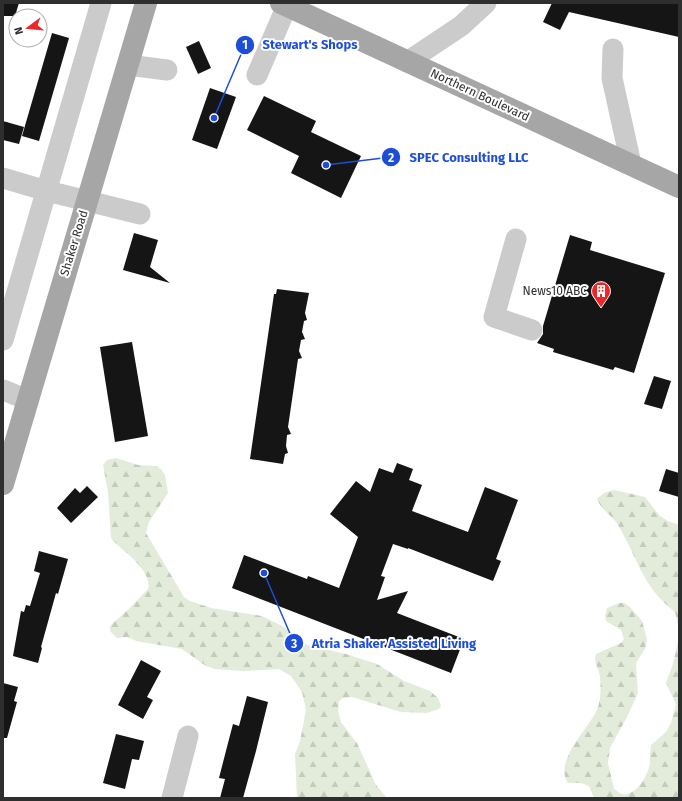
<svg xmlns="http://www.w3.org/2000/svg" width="682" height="801" font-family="'Fira Sans',sans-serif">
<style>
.forest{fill:url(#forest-firs)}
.building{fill:#151515}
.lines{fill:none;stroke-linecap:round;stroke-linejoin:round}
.minor{stroke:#cbcbcb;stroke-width:21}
.major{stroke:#a6a6a6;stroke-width:22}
.labels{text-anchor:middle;stroke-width:4;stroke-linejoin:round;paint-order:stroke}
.street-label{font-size:12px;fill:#2e2e2e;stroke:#fff}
.poi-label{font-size:12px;fill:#2e2e2e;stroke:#fff;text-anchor:end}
.leader{fill:none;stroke:#1d4ed8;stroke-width:1.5}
.callout-dot{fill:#1d4ed8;stroke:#fff;stroke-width:1.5}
.mark-label{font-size:12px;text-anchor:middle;font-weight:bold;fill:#fff}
.callout-label{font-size:13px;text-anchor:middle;font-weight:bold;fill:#1d4ed8;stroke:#fff;stroke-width:4;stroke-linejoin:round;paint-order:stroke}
</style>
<defs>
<pattern id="forest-firs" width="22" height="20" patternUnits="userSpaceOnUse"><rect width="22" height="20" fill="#e3ecdb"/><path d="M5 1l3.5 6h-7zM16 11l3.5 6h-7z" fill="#c3cbbc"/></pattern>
</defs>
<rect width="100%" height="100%" fill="#fff"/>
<g class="forest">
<path d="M 116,458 L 138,465 L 156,466 L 161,469 L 165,475 L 168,493 L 149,522 L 146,533 L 184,597 L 190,601 L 211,608 L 262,616 L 284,627 L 307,645 L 346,654 L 377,664 L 404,681 L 430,691 L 438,698 L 441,706 L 439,709 L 427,713 L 401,712 L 352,697 L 343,698 L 339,701 L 338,711 L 341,722 L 357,743 L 376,785 L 387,798 L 297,798 L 295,754 L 300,741 L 306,710 L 302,692 L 291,676 L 279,669 L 243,671 L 215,669 L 206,666 L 182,649 L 136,641 L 127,637 L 117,638 L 110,631 L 110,627 L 113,623 L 129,609 L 148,589 C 153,572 124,551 113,541 L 111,537 L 108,492 L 103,465 L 107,460 Z"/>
<path d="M 614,490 L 645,497 L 660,516 L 668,521 L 679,525 L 679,629 L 675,612 C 641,585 639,560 618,525 C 612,515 602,511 597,499 L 604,493 Z"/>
<path d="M 619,603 L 624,603 L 629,606 L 642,621 L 647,639 L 645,649 L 636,663 L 638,693 L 627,717 L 610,748 L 608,763 L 614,789 C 616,790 619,793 622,794 C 636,797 648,775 650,764 C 650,758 650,751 651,745 L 666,732 L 671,723 L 676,704 L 666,683 L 673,664 L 679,637 L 679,798 L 594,798 L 589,786 L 581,783 L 568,783 C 553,762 588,729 597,710 C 601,701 601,687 600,677 C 599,669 593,662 596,654 L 621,643 L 624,639 L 621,630 L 606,621 L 605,616 L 607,608 Z"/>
</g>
<g class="building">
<polygon points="3,3 19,3 15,16 3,16"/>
<polygon points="552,3 679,3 679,37 569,12 560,30 543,22"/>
<polygon points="52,33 69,38 39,141 22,136"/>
<polygon points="199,41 211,68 198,74 186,47"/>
<polygon points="210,88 236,97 217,149 192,140"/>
<polygon points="264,96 316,121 311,132 361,156 341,198 291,173 299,156 247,130"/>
<polygon points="3,121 24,127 19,144 3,140"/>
<polygon points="134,233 158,240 150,267 170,283 123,270"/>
<polygon points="570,235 592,242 590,250 665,273 634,373 615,367 613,370 553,352 554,349 537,343 543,334 543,326"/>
<polygon points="277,289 309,293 305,313 307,320 304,321 302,332 305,339 301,340 299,351 302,358 298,359 288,427 291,434 287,435 286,446 288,453 285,454 283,464 250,459 274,294 276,294"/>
<polygon points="132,342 148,436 115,442 100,347"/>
<polygon points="654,376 671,381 662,409 644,404"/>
<polygon points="397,463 413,469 409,480 422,485 412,511 468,532 485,487 518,500 496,559 501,561 493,581 408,548 408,549 393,544 381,576 385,577 377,600 408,591 397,613 464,639 451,673 232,588 244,555 307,579 308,576 339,588 358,537 330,514 356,481 370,492 379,468 393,473"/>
<polygon points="666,469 679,473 679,497 659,491"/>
<polygon points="87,486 98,497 71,523 57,508 75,488 80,493"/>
<polygon points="39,551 68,559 58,594 56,593 41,647 42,648 38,663 13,656 21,611 24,612 26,605 30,606 40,573 34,571"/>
<polygon points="141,660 161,671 147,697 153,700 143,719 118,705"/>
<polygon points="3,683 18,687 14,701 17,702 7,738 3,738"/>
<polygon points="247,696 268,702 256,751 243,798 220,798 225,779 219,778 228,743 233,724 239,726"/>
<polygon points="116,734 144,741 139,760 132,759 125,789 103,783"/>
</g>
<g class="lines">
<g class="minor">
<polyline points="613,49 612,78 631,164"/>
<polyline points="407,62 461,26 486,3"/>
<polyline points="128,65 167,70"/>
<polyline points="257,75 288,3"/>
<polyline points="3,178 47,191 140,214"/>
<polyline points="516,239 494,317 532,330"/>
<polyline points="3,340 101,3"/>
<polyline points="3,390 28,400"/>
<polyline points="172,798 188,736"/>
</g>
<g class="major">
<polyline points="281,3 679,187"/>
<polyline points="3,484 146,3"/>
</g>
</g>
<defs>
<g id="building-pin" transform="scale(1)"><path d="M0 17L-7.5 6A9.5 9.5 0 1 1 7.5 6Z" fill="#ee2627" stroke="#fff"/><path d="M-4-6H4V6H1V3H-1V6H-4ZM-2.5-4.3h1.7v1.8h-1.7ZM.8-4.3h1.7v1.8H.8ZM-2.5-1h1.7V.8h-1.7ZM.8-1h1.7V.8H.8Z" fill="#fff"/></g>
</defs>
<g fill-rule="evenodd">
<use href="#building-pin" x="601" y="291"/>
</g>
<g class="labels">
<g class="street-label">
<text transform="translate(480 95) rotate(25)" y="4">Northern Boulevard</text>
<text transform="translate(74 243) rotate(-73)" y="4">Shaker Road</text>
</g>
<g class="poi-label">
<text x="587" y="295">News10 ABC</text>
</g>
</g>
<path class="leader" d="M214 118L245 45M326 165L391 157M264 573L294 643"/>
<g class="callout-dot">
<circle cx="214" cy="118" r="4"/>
<circle cx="326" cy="165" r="4"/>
<circle cx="264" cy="573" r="4"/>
<circle cx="245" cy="45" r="10"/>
<circle cx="391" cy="157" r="10"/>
<circle cx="294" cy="643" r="10"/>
</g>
<g class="mark-label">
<text x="245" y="49">1</text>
<text x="391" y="162">2</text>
<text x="294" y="648">3</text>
</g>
<g class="callout-label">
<text x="310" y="49">Stewart's Shops</text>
<text x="469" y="162">SPEC Consulting LLC</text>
<text x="394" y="648">Atria Shaker Assisted Living</text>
</g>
<rect width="682" height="801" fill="none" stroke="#2e2e2e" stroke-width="8"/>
<g transform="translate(28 28) rotate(254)"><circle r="19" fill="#ffffff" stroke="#ababab"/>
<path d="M0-3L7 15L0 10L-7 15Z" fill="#ee2627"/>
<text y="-6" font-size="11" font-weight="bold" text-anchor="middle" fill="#2e2e2e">N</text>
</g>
</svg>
